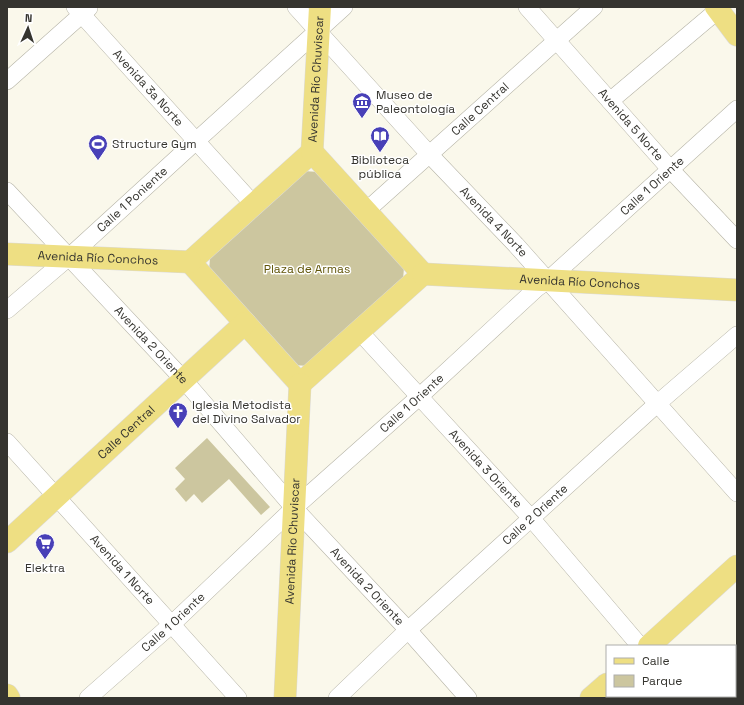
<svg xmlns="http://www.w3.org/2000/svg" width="744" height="705" font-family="'Space Grotesk',sans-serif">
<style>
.green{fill:#ccc69f}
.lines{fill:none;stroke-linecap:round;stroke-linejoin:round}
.minor-casing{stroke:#b6b4a7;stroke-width:18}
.major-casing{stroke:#dbdada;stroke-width:23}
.minor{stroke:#fff;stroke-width:17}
.major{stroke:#eedf83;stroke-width:22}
.labels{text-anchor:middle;stroke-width:3;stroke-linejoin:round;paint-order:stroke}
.street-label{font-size:12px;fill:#35342f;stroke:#fff}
.poi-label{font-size:12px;fill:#35342f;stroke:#fff;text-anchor:start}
.park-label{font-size:12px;fill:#605407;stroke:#fff}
</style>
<rect width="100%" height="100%" fill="#faf8eb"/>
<g class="green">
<polygon points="303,171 319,172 404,267 403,280 309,366 293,365 209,271 210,258"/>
<polygon points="207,438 270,507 261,515 229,479 202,503 194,494 186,502 175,489 185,479 175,468"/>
</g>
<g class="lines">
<g class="minor-casing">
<g id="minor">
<path id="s1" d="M 75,7 L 254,205"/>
<path id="s2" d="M 296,7 L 429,154 L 516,245 L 737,493"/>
<path id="s3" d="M 527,7 L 670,169 L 737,240"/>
<polyline points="7,81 89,8"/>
<polyline points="610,101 718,10"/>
<path id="s4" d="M 7,191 L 183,379 L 294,508 L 408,630 L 468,698"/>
<path id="s5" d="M 366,211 L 594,7"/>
<path id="s6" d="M 7,310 L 69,257 L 196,141 L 344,7"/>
<path id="s7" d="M 359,331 L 531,518 L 640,646"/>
<path id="s8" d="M 7,442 L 238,698"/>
<polyline points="685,696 687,698"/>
<path id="s9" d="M 88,698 L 172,624 L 294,508 L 419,397 L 537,288 L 547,281 L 737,109"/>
<path id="s10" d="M 337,698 L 408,630 L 658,403 L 737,335"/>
</g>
</g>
<g class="major-casing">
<g id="major">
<polyline points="716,7 737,35"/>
<polygon points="312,152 423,274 300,384 190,262"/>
<path id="s11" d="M 312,152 L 320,7"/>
<path id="s12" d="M 7,254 L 190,262"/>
<path id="s13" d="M 423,274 L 737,290"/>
<path id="s14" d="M 7,542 L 245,323"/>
<polyline points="649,646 737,566"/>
<polyline points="7,695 9,698"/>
<path id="s15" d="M 285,698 L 300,384"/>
<polyline points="591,698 607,684"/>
</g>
</g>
<use href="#minor" class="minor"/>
<use href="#major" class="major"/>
</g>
<defs>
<g id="museum-pin" transform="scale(1)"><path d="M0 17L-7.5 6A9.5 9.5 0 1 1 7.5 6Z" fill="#4840b7" stroke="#fff"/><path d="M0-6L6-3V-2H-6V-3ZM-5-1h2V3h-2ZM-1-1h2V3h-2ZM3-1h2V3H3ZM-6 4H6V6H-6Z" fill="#fff"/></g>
<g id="library-pin" transform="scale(1)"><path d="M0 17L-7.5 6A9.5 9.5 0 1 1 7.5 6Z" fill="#4840b7" stroke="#fff"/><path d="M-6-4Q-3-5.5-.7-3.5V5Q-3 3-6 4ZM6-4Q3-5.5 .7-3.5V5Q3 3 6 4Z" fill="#fff"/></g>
<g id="stadium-pin" transform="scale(1)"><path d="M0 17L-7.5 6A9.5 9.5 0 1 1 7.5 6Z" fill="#4840b7" stroke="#fff"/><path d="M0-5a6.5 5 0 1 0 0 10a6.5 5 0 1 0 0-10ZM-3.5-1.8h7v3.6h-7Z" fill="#fff"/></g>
<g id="church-pin" transform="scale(1)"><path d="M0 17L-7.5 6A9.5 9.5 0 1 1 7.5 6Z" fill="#4840b7" stroke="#fff"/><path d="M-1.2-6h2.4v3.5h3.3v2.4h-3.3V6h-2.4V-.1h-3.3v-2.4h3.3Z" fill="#fff"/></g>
<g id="supermarket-pin" transform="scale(1)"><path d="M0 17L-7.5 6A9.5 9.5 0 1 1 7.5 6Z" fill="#4840b7" stroke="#fff"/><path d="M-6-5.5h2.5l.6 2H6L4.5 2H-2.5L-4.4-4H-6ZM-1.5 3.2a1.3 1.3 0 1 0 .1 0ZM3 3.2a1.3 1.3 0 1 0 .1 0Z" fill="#fff"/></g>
</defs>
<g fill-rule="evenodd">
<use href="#museum-pin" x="362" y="102"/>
<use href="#library-pin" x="380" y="136"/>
<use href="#stadium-pin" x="98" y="144"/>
<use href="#church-pin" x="178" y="412"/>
<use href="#supermarket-pin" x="45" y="543"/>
</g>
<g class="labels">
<g class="street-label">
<text dy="4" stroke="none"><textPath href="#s11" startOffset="73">Avenida Río Chuviscar</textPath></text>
<text dy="4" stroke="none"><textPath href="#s1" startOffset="109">Avenida 3a Norte</textPath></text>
<text dy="4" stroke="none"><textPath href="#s5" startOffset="153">Calle Central</textPath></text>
<text dy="4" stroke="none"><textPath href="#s3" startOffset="157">Avenida 5 Norte</textPath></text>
<text dy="4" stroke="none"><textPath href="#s9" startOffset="762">Calle 1 Oriente</textPath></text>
<text dy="4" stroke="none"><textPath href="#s6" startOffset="167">Calle 1 Poniente</textPath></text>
<text dy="4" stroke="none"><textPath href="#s2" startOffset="292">Avenida 4 Norte</textPath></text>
<text dy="4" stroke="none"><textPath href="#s12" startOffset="91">Avenida Río Conchos</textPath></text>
<text dy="4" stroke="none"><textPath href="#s13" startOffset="157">Avenida Río Conchos</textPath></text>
<text dy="4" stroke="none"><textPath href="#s4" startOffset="211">Avenida 2 Oriente</textPath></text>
<text dy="4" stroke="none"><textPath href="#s9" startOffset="438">Calle 1 Oriente</textPath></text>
<text dy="4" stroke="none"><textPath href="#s14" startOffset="162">Calle Central</textPath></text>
<text dy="4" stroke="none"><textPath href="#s7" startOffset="187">Avenida 3 Oriente</textPath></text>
<text dy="4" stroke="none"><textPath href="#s10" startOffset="270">Calle 2 Oriente</textPath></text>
<text dy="4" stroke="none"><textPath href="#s15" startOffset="157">Avenida Río Chuviscar</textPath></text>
<text dy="4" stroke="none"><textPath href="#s8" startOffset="172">Avenida 1 Norte</textPath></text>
<text dy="4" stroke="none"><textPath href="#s4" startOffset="535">Avenida 2 Oriente</textPath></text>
<text dy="4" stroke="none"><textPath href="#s9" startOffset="114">Calle 1 Oriente</textPath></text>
</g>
<g class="poi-label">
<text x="376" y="99">Museo de<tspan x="376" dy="14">Paleontología</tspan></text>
<text x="112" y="148">Structure Gym</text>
<text x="380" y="164" text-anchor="middle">Biblioteca<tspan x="380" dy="14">pública</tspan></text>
<text x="192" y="409">Iglesia Metodista<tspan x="192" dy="14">del Divino Salvador</tspan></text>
<text x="45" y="572" text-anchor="middle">Elektra</text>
</g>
<g class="park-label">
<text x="307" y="273">Plaza de Armas</text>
</g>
</g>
<rect width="744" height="705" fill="none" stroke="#35342f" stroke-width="16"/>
<rect x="606" y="645" width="130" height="52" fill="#ffffff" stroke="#aeaeac"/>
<rect x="614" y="658" width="20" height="6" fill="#eedf83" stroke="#aeaeac"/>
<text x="642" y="665" font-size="12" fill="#35342f">Calle</text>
<rect x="614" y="675" width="20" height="12" fill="#ccc69f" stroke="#aeaeac"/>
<text x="642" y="685" font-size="12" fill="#35342f">Parque</text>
<g transform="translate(28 28) rotate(3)" stroke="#ffffff" stroke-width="3" paint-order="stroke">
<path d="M0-3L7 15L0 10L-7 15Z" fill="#35342f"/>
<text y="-6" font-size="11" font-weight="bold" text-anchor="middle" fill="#35342f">N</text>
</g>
</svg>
